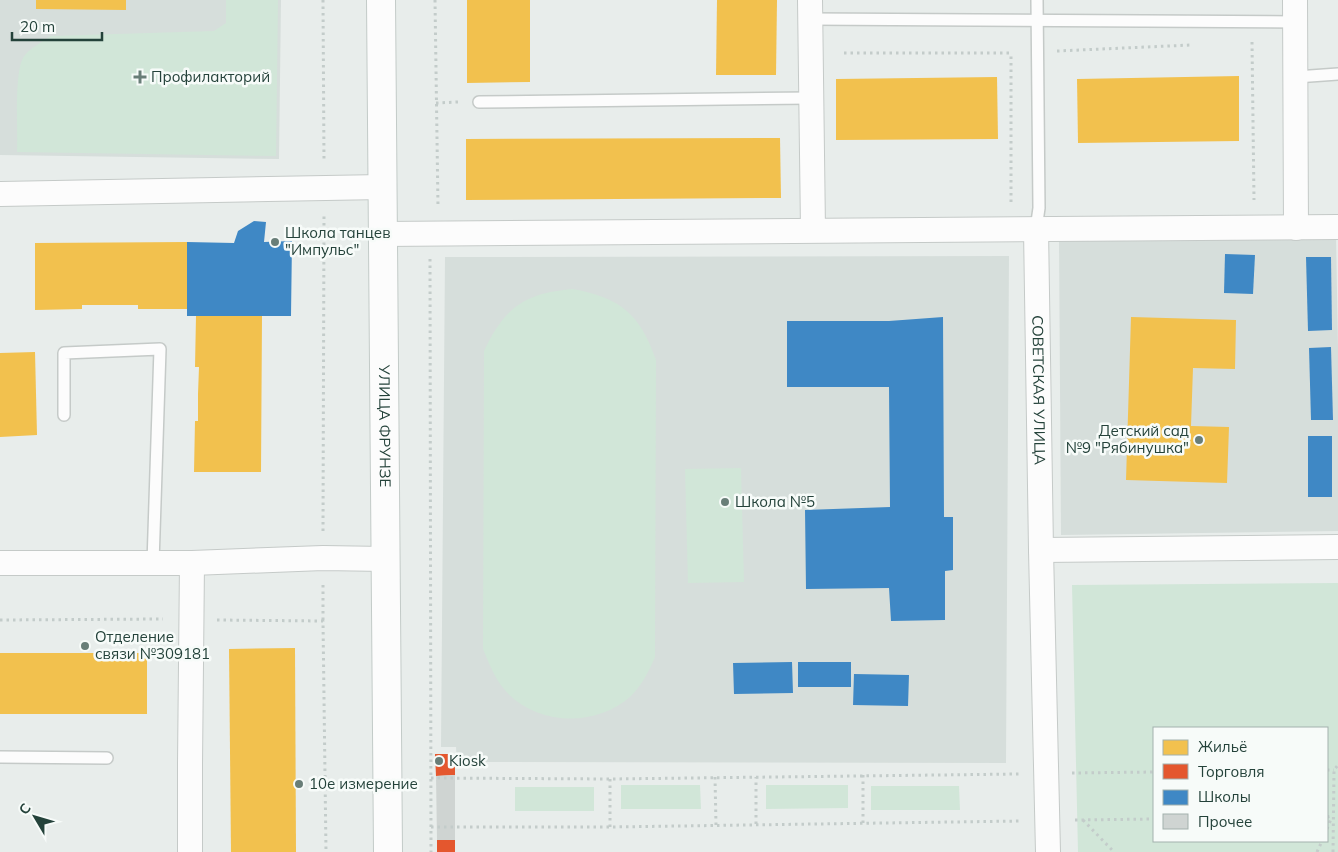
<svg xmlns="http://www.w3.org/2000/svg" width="1338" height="852" font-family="Mulish,sans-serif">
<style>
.built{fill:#d6dedb}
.green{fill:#d1e6d8;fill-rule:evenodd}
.homes{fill:#f2c14e}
.shops{fill:#e4572e}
.schools{fill:#3f88c5}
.building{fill:#cfd4d2}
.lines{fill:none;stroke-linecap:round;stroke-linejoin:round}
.service-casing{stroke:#c5cac8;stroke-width:14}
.minor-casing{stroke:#c5cac8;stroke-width:26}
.secondary-casing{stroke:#c3cbc8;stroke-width:30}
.path{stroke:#c3ccca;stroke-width:3;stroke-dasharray:2.5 4;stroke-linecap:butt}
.service{stroke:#fcfcfc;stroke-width:11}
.minor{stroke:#fcfcfc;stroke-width:24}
.secondary{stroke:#fcfcfc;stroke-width:28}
.poi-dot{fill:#697e78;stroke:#f7fbf9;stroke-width:2}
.labels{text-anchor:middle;stroke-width:5;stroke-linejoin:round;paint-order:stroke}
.poi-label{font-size:15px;fill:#24423a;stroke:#f7fbf9;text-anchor:start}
.street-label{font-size:15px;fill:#24423a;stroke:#f7fbf9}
</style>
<rect width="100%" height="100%" fill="#e8edeb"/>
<g class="built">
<polygon points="0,0 281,0 279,159 0,155"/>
<polygon points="1336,235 1338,348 1338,531 1061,535 1059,239"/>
<polygon points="1009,256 1006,763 457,762 456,747 441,747 445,257"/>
</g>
<g class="green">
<path d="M 226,0 L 278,0 L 276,156 L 17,152 C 18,132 14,74 23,58 C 28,49 42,42 51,36 L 214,31 L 226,23 Z"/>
<path d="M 573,289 C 621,298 640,314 656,360 L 655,657 C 649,671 642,685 631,696 C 596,728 535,726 504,689 C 494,677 489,663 483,649 L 484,351 C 505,307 525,293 573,289 Z"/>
<polygon points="741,468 744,582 688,583 685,469"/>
<path d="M 1338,583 L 1338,852 L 1078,852 L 1072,585 ZM 1154,728 L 1327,728 L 1327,841 L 1154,841 Z"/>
<polygon points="621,785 700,785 701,809 621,809"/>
<polygon points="766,785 848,785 848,808 766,809"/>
<polygon points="871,786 959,786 960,810 871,810"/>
<rect x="515" y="787" width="79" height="24"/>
</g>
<g class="homes">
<polygon points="36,0 126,0 126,10 36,9"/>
<polygon points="467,0 530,0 530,82 467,83"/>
<polygon points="717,0 777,0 776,75 716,75"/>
<polygon points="1239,76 1239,141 1078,143 1077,79"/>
<polygon points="997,77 998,139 836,140 836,79"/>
<polygon points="780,138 781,198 466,200 466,139"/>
<polygon points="187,242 187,309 138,309 138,305 82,305 82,309 35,310 35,243"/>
<polygon points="196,316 262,316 261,472 194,472 195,421 198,421 198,394 199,367 195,367"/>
<polygon points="1131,317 1236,320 1235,369 1193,368 1191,426 1229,427 1227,483 1126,480"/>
<polygon points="35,352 37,435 0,437 0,353"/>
<polygon points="295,648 296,852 231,852 229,649"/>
<rect x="0" y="653" width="147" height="61"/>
</g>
<g class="shops">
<polygon points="435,754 455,754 455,775 436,776"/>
<rect x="437" y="840" width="18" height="12"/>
</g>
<g class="schools">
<polygon points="254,221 266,222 264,242 292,241 291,316 187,316 187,242 234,243 238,231"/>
<polygon points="1225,254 1255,255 1253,294 1224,293"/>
<polygon points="1306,257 1331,257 1332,330 1308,331"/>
<polygon points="943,317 944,517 953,517 953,570 945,571 945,620 891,621 889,588 806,589 805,510 890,507 889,387 787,387 787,321 889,321"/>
<polygon points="1331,347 1333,420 1311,420 1309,348"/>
<rect x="1308" y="436" width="24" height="61"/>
<polygon points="792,662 793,693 734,694 733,663"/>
<rect x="798" y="662" width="53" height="25"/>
<polygon points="854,674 909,675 908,706 853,705"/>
</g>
<polygon class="building" points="455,775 455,840 437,840 436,776"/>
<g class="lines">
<g class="service-casing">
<g id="service">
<polyline points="810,19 1296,22"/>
<polyline points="1296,77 1338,74"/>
<polyline points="479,102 811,98"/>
<polyline points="1036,229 1039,208 1037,0"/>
<polyline points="64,415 64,353 160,349 153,563"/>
<polyline points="0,757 107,758"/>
</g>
</g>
<g class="minor-casing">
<g id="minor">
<polyline points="810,0 813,230"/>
<polyline points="1295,0 1296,228"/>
<polyline points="0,194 383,187"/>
<path id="s1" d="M 1036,229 L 1041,550 L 1048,852"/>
<polyline points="383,234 1338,227"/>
<polyline points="1041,550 1338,547"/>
<polyline points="0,563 192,563 323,558 385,559"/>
<polyline points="190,852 190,765 192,563"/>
</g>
</g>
<g class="secondary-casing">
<g id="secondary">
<path id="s2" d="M 381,0 L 388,852"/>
</g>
</g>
<g class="path">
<polyline points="323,0 324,162"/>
<polyline points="435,0 438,207"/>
<polyline points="1252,42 1254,200"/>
<polyline points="1057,51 1191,45"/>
<polyline points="844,53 1011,53"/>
<polyline points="436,103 458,102"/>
<polyline points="1011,202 1011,53"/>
<polyline points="430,259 431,852"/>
<polyline points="323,531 324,215"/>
<polyline points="323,585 323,621"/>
<polyline points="0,620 163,619"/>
<polyline points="217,620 323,621 326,852"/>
<polyline points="1327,770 1334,770"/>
<polyline points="1072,773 1154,772"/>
<polyline points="863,775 863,823"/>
<polyline points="715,777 716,825"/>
<polyline points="431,778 610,779 1019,774"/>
<polyline points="610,779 610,827"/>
<polyline points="1327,817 1332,816"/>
<polyline points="1075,820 1154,819"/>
<polyline points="1083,820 1114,852"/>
<polyline points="756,824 756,777"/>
<polyline points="431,827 610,827 1021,821"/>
<polyline points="1327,829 1331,819"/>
<polyline points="1317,852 1322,841"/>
<polyline points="1333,852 1334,770 1338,765"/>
</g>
<use href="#service" class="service"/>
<use href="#minor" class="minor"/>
<use href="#secondary" class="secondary"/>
</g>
<g class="poi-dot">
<path d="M137.5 69.5h5v5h5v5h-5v5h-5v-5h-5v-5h5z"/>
<circle cx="275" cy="242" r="5"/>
<circle cx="1199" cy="440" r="5"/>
<circle cx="725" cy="502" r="5"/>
<circle cx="85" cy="646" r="5"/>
<circle cx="439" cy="761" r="5"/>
<circle cx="299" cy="784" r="5"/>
</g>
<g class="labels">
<g class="poi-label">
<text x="151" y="82">Профилакторий</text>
<text x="285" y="238">Школа танцев<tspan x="285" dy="17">"Импульс"</tspan></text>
<text x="1189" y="436" text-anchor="end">Детский сад<tspan x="1189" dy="17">№9 "Рябинушка"</tspan></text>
<text x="735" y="507">Школа №5</text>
<text x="95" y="642">Отделение<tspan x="95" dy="17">связи №309181</tspan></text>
<text x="449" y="766">Kiosk</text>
<text x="309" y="789">10е измерение</text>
</g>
<g class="street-label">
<text dy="5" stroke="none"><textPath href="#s1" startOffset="161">СОВЕТСКАЯ УЛИЦА</textPath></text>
<text dy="5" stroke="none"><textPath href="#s2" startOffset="426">УЛИЦА ФРУНЗЕ</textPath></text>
</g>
</g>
<rect x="1153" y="727" width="175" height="115" fill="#f7fbf9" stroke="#a3b1ad"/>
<rect x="1163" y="740" width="25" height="15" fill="#f2c14e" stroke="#a3b1ad"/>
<text x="1198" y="752" font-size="15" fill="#24423a">Жильё</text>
<rect x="1163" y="764" width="25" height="15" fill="#e4572e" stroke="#a3b1ad"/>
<text x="1198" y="777" font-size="15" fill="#24423a">Торговля</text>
<rect x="1163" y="790" width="25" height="15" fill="#3f88c5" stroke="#a3b1ad"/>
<text x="1198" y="802" font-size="15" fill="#24423a">Школы</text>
<rect x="1163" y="814" width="25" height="15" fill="#cfd4d2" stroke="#a3b1ad"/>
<text x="1198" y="827" font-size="15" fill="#24423a">Прочее</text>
<g transform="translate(35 817) rotate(308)" stroke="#f7fbf9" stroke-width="4" paint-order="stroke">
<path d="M0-4L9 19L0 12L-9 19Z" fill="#24423a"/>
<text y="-8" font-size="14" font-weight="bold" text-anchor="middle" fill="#24423a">С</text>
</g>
<path d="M12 32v8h90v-8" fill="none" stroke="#24423a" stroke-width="2.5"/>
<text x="20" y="32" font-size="15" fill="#24423a" stroke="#f7fbf9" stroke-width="4" paint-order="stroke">20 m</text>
</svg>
